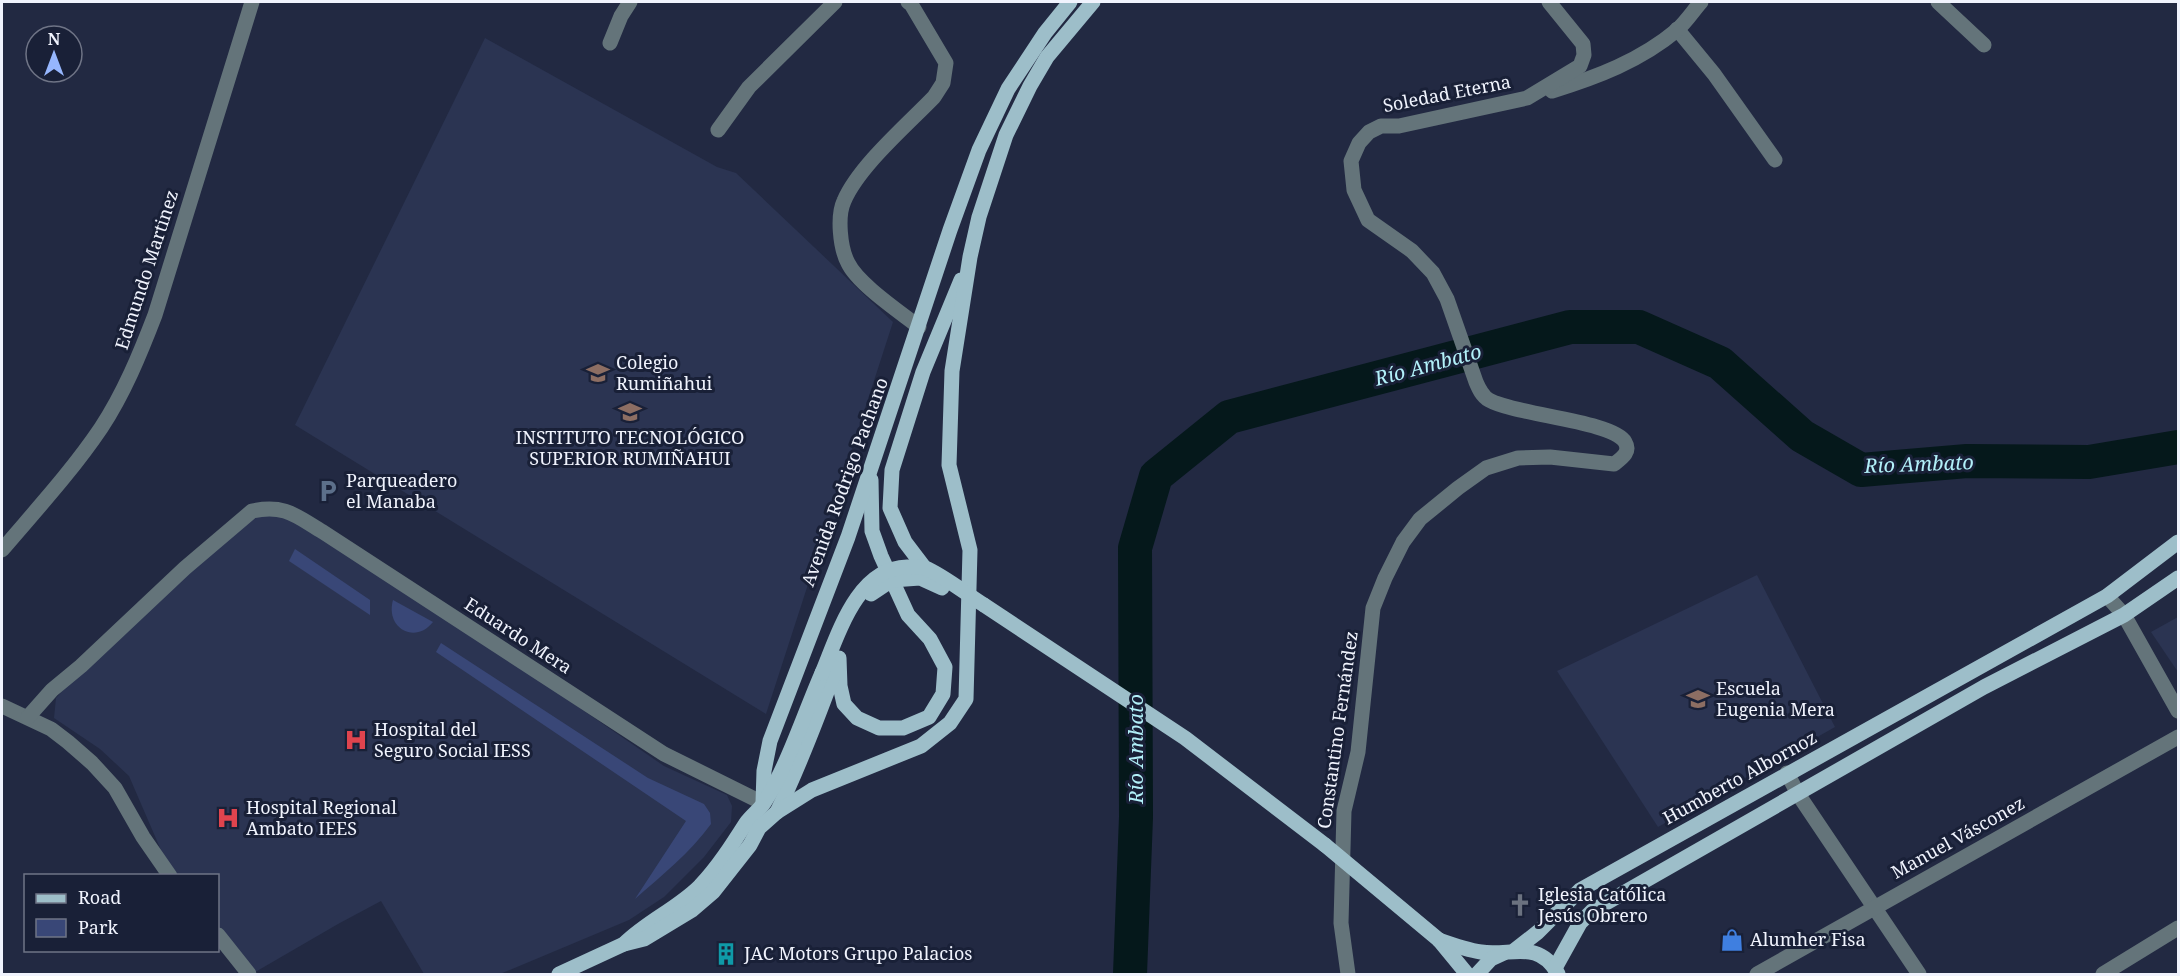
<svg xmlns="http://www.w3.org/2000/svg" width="2180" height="976" font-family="'Noto Serif',serif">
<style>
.built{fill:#2b3452}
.green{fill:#394777}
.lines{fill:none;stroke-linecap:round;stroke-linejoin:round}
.river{stroke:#05181b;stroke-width:34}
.minor{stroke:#64747a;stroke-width:15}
.major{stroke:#9dbec9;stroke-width:15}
.major-bridge{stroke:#9dbec9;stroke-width:15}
.labels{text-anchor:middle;stroke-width:6;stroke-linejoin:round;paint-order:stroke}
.street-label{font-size:18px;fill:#f0f3fd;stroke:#192037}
.poi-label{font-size:18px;fill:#f0f3fd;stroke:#192037;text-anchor:start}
.water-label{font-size:20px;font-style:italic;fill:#b2f0f9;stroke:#192037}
</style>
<rect width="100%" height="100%" fill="#222942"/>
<g class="built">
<polygon points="485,38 717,167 736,173 893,322 766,714 295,425"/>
<polygon points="284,512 448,617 664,766 727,795 732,806 731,822 704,857 664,897 629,920 500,974 424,974 381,901 338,924 252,974 218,926 218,876 174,875 170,871 129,776 100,749 54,718 56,698 82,669 252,515"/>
<polygon points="1757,575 1835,727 1658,827 1557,671"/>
<polygon points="2178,617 2178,672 2151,632"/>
</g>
<g class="green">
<polygon points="295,549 370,600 370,615 289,561"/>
<path d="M 393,600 L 433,622 C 415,645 385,628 393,600 Z"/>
<path d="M 441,643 L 648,778 L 704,804 L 710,813 L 711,824 C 690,853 661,876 635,899 L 686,821 L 436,652 Z"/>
</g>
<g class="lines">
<polyline class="river" points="1130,974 1136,817 1135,548 1156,476 1229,417 1570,327 1639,327 1720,363 1802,436 1861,470 1967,461 2089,462 2178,447"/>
<g class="minor">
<path d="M 908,2 L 911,4 L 946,63 L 943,83 L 934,97 C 907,125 859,166 844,201 C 837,216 840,248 848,263 C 858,284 900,312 919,327"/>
<polyline points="1938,2 1984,45"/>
<polyline points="1677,29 1714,74 1775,160"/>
<polyline points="610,43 621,16 630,2"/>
<path d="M 1552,91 C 1597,77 1640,61 1677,30 C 1686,22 1693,11 1701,2"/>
<polyline points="718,130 749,87 835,2"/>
<path d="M 2,550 C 36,510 72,471 101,428 C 124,393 140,354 155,315 L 252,2"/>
<polyline points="2107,596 2124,615 2178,711"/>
<polyline points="2,706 51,729 68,742 92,763 115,788 143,837 170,876"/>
<path d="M 28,717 L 52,690 L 81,666 L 185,568 L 252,511 C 285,504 296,516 323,532 L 664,754 L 763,803"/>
<polyline points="1787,773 1798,794 1919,974"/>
<polyline points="218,935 249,974"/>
<path d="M 1348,974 L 1341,923 L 1344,811 L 1358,752 L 1373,608 L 1385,578 L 1403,542 L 1420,519 L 1458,488 L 1486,468 L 1518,458 L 1550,457 L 1614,464 C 1622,458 1631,452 1625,442 C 1613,421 1515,415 1489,400 C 1482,396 1479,389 1476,382 L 1447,299 L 1433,273 L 1412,251 L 1368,220 L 1354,190 L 1351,161 L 1359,143 L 1369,132 L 1381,126 L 1399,126 L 1527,98 L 1580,66 L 1584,55 L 1583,44 L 1549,2"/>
<polyline points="1757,974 2178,737"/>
<polyline points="2103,974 2178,928"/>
</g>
<g class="major">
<polyline points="924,567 905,542 890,508 892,470 923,372 961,280"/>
<polyline points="984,605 1185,738 1325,845"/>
<polyline points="839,658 840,686 844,704 857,718 879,728 903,728 929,717 943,694 945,667 930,639 908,615 881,556 872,531 871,480"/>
<polyline points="763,803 764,771 770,741 848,537 950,230 979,150 1008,89 1045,33 1070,2"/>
<path d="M 777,812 C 800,765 818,717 836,668"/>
<path d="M 1439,940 C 1453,945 1467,950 1481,952 C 1510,957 1538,938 1558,974"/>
<polyline points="1439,940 1467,974"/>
<path d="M 624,944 C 647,921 677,909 700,886 C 718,867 732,845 746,823 C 751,816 759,810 764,803 C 788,765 804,714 822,673"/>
<polyline points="1515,950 1538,932 1580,890 2107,596 2178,542"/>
<polyline points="1555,968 1580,923 1592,911 1984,687 2124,615 2178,578"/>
<polyline points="559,974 624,944 644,939 692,910 713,892 750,845 759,828 777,812 812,790 921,746 950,723 966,699 970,550 949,465 952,371 970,257 979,217 1006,135 1030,86 1047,57 1093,2"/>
<polyline points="1477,974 1491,959 1504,953"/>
</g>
<g class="major-bridge">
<polyline points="871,594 892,580 920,578 942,588"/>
<path d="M 822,673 C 838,635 857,568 907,567 C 912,567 920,566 925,568 C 941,574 968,595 984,605"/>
<polyline points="1325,845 1439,940"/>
</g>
</g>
<defs>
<g id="university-bare" transform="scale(1.8)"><path d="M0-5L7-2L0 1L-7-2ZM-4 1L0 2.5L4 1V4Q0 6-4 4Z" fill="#8d6e63" stroke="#192037" stroke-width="2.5" paint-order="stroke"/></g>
<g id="parking-bare" transform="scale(1.8)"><path d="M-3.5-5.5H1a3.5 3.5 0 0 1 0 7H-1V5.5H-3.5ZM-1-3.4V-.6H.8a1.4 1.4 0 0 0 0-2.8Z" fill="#5c6f8a" stroke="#192037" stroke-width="2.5" paint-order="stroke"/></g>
<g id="school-bare" transform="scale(1.8)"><path d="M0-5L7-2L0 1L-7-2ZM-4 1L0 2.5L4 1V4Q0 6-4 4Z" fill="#8d6e63" stroke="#192037" stroke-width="2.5" paint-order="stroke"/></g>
<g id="hospital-bare" transform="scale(1.8)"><path d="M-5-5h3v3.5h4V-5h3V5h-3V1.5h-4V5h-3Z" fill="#e0444e" stroke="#192037" stroke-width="2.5" paint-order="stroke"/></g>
<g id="church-bare" transform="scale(1.8)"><path d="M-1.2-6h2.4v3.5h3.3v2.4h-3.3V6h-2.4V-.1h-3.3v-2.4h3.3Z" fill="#6b7280" stroke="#192037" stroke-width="2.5" paint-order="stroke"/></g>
<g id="shop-bare" transform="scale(1.8)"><path d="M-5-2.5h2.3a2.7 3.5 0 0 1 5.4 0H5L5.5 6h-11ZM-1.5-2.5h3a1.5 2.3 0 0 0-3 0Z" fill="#3f7fe0" stroke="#192037" stroke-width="2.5" paint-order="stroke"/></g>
<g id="building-bare" transform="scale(1.8)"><path d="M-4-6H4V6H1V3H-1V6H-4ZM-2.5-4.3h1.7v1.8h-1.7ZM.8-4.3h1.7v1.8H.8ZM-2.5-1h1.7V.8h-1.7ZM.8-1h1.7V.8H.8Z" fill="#0f9aa8" stroke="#192037" stroke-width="2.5" paint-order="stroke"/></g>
</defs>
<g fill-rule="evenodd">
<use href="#university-bare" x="598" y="373"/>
<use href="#university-bare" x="630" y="412"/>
<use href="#parking-bare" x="328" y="491"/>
<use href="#school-bare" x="1698" y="699"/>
<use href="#hospital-bare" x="356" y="740"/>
<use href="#hospital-bare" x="228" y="818"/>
<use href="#church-bare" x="1520" y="905"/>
<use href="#shop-bare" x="1732" y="940"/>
<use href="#building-bare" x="726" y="954"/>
</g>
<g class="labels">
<g class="street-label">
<text transform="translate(1447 94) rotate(-11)" y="6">Soledad Eterna</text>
<text transform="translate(147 270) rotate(-72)" y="6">Edmundo Martinez</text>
<text transform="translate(845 482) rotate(-70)" y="6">Avenida Rodrigo Pachano</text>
<text transform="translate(518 636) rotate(33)" y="6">Eduardo Mera</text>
<text transform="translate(1338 730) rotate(-82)" y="6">Constantino Fernández</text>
<text transform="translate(1740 778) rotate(-29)" y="6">Humberto Albornoz</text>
<text transform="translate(1958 838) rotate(-29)" y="6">Manuel Vásconez</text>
</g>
<g class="poi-label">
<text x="616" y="369">Colegio<tspan x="616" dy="21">Rumiñahui</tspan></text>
<text x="630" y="444" text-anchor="middle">INSTITUTO TECNOLÓGICO<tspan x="630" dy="21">SUPERIOR RUMIÑAHUI</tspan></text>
<text x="346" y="487">Parqueadero<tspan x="346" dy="21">el Manaba</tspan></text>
<text x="1716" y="695">Escuela<tspan x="1716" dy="21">Eugenia Mera</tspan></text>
<text x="374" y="736">Hospital del<tspan x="374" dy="21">Seguro Social IESS</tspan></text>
<text x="246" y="814">Hospital Regional<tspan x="246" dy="21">Ambato IEES</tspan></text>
<text x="1538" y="901">Iglesia Católica<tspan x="1538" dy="21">Jesús Obrero</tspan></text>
<text x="1750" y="946">Alumher Fisa</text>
<text x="744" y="960">JAC Motors Grupo Palacios</text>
</g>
<g class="water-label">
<text transform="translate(1428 365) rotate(-15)" y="7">Río Ambato</text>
<text transform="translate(1919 464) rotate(-2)" y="7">Río Ambato</text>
<text transform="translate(1136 749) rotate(-90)" y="7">Río Ambato</text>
</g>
</g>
<rect width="2180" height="976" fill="none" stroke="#f0f3fd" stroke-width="6"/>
<rect x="24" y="874" width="195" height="78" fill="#192037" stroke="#6f7486" stroke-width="1.5"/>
<rect x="36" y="894" width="30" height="9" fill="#9dbec9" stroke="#6f7486" stroke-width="1.5"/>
<text x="78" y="904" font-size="18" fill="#f0f3fd">Road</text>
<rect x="36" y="919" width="30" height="18" fill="#394777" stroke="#6f7486" stroke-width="1.5"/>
<text x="78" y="934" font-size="18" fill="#f0f3fd">Park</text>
<g transform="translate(54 54)"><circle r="28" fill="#192037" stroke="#6f7486" stroke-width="1.5"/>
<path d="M0-4.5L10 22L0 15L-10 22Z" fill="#96b6fd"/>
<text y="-9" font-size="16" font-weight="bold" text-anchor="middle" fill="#f0f3fd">N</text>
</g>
</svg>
